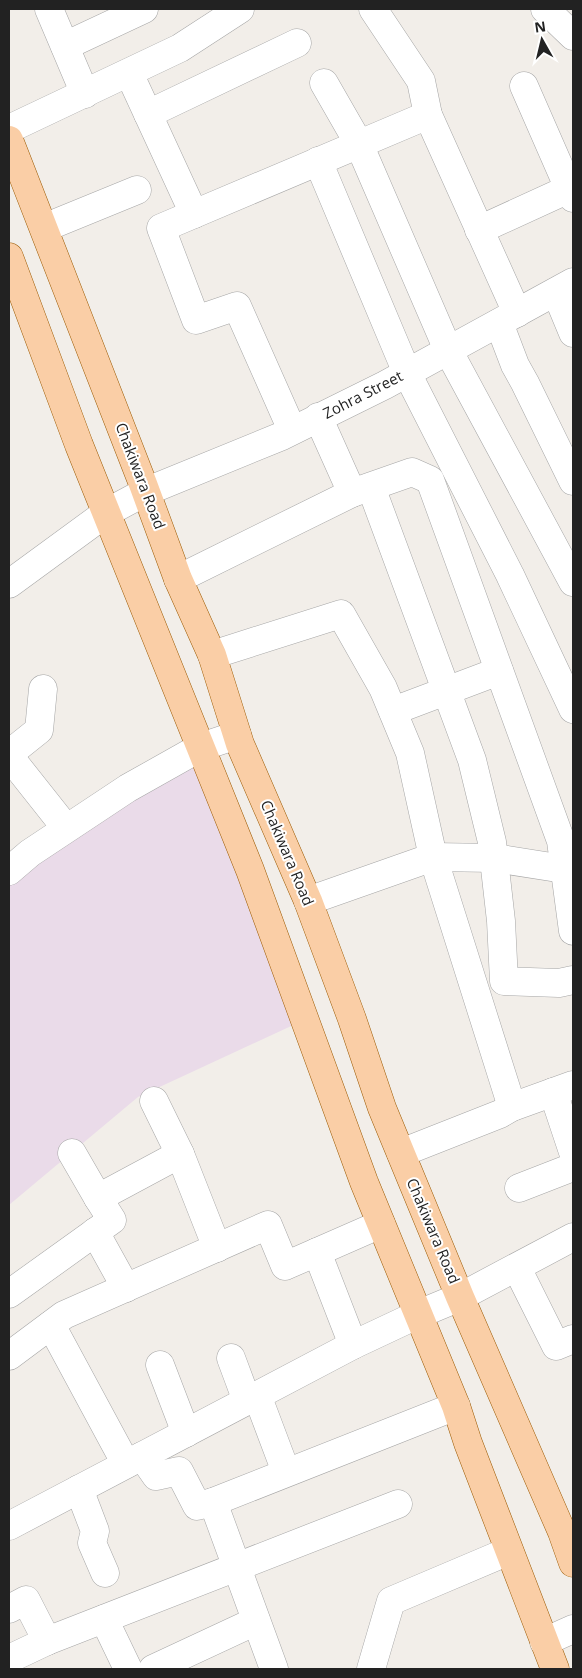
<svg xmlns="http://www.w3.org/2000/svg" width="582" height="1678" font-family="'Open Sans',sans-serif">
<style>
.industrial{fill:#eadbe9}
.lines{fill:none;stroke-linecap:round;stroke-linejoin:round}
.minor-casing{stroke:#a6a6a6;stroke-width:29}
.major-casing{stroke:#9c5b04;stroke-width:29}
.minor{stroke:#fff;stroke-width:28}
.major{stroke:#facea6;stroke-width:28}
.labels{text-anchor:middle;stroke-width:4;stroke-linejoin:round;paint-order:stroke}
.street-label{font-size:15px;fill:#222;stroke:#fff}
</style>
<rect width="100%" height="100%" fill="#f2eee9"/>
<polygon class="industrial" points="216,747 315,1015 138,1097 9,1205 9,871"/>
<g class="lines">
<g class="minor-casing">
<g id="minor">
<polyline points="49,9 85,94"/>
<polyline points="373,9 421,81 428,115 517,313"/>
<polyline points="545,9 573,36"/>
<polyline points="65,46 144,9"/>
<polyline points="129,73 194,214"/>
<polyline points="324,83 359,144 448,350 573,582"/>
<polyline points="524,86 573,198"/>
<polyline points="148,114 297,43"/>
<polyline points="9,129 180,48 240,9"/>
<polyline points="318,161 407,373 510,575 573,709"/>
<polyline points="44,228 137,190"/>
<polyline points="479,230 573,187"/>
<polyline points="556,292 573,333"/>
<polyline points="499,323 515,365 525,383 573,481"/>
<polyline points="318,417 352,493"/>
<polyline points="292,430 237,306 196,320 161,228 428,115"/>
<polyline points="371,487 472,760 492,842 501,921 504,981 559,983 573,980"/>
<polyline points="178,579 352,493 412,472 430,480 561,841 573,931"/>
<polyline points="9,584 106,513 145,492 282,436 385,385 573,282"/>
<polyline points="212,655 341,614 383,688 410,753 433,857 512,1107"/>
<polyline points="393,711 499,671"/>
<polyline points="9,754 39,730 43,689"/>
<polyline points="9,756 66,828"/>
<polyline points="9,871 30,853 128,788 201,747 237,735"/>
<polyline points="308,901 433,857 494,858 564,869"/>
<polyline points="553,1092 573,1152"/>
<polyline points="154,1101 180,1154 217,1248"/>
<polyline points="72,1153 98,1198"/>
<polyline points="401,1153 500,1114 512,1107 573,1085"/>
<polyline points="519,1188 573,1167"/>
<polyline points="95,1232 126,1288"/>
<polyline points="317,1252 353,1345"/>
<polyline points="517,1268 556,1346 573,1339"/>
<polyline points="9,1294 112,1220 98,1198 180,1154"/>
<polyline points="51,1325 126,1464"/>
<polyline points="9,1356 64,1315 268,1225 285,1266 381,1224"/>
<polyline points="231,1358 247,1401"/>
<polyline points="160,1365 186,1433"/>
<polyline points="257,1395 286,1472"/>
<polyline points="142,1456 156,1476 179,1471 197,1506 213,1502 456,1406"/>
<polyline points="79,1489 95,1531 92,1543 105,1573"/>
<polyline points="213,1502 274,1669"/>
<polyline points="9,1526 353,1345 419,1314 460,1297 573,1237"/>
<polyline points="9,1609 26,1600 47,1641"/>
<polyline points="104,1619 128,1669"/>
<polyline points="544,1642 573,1629"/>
<polyline points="9,1659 47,1641 398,1504"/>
<polyline points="153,1669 256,1621"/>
<polyline points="371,1669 391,1601 509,1551"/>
</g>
</g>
<g class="major-casing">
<g id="major">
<polyline points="9,140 143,484 178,579 212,655 240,744 308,901 352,1019 382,1108 460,1297 562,1532 573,1563"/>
<polyline points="9,257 79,445 250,870 364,1182 456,1406 468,1443 555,1669"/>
</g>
</g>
<use href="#minor" class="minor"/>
<use href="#major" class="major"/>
</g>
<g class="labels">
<g class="street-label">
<text transform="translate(363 395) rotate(-27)" y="5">Zohra Street</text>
<text transform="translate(140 476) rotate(69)" y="5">Chakiwara Road</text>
<text transform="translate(287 853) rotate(67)" y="5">Chakiwara Road</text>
<text transform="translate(433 1231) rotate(67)" y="5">Chakiwara Road</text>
</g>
</g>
<rect width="582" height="1678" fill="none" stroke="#222222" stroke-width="20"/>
<g transform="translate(542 40) rotate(352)" stroke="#ffffff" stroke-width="4" paint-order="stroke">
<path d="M0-4L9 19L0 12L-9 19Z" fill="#222222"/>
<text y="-8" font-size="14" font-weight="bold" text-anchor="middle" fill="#222222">N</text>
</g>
</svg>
